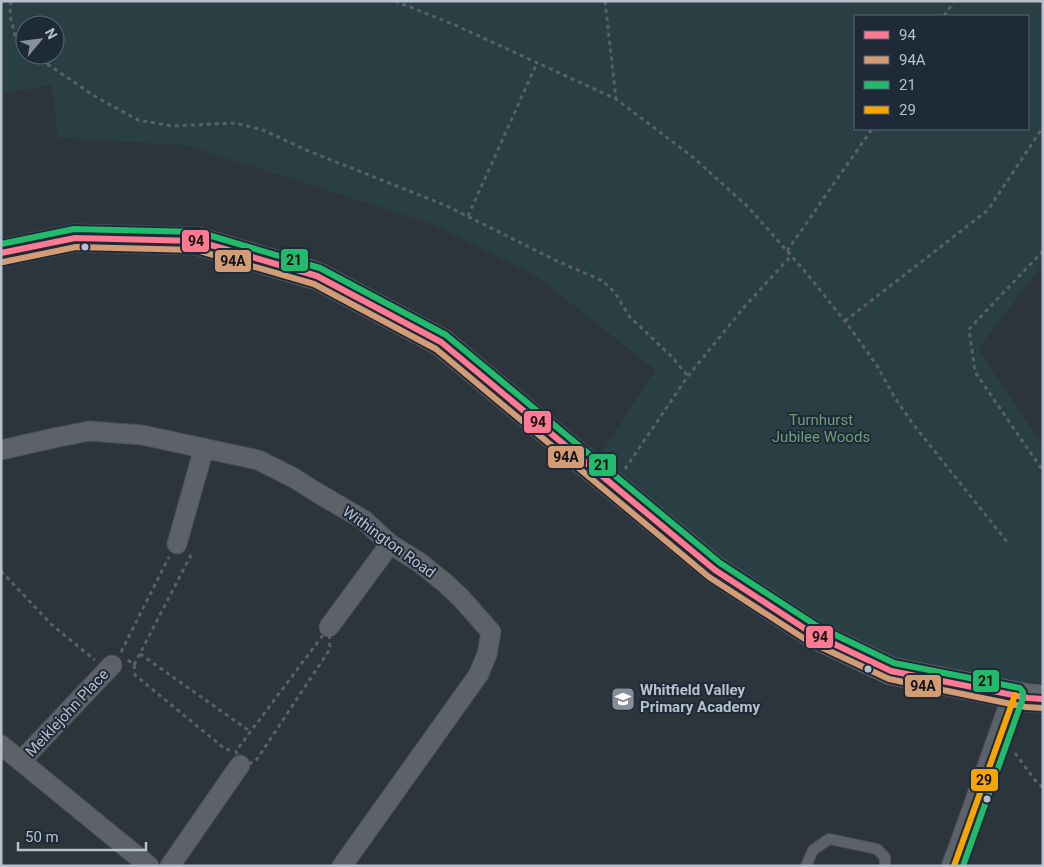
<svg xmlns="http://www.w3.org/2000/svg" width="1044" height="867" font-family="Roboto,sans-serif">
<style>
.green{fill:#293f43;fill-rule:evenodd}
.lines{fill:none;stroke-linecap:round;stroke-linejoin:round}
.service-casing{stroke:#4b5056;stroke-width:12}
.minor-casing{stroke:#4b5056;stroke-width:21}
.tertiary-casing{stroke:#4b5056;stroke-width:26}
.primary-casing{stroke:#4a5059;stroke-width:29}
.path{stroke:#5a6166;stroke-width:3;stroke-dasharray:4 4;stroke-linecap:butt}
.service{stroke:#5d626a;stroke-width:10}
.minor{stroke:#5d626a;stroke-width:19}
.tertiary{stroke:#5d626a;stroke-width:24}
.primary{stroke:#5f656b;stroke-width:28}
.bus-1-casing{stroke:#1f2a38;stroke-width:10}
.bus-2-casing{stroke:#1f2a38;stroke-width:10}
.bus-3-casing{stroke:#1f2a38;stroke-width:10}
.bus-4-casing{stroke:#1f2a38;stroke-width:10}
.bus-1{stroke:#fe7a93;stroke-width:6}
.bus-2{stroke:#d39c74;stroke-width:6}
.bus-3{stroke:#20bc6c;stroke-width:6}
.bus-4{stroke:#f7a600;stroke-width:6}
.bus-dot{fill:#b7c0cc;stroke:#1f2a38;stroke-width:2}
.labels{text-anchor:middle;stroke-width:4;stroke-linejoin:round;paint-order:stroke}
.park-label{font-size:15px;fill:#6d9e78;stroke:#1f2a38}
.street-label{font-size:15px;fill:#b7c0cc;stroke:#1f2a38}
.poi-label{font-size:15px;font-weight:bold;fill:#b7c0cc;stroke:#1f2a38;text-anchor:start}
.line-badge{stroke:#1f2a38;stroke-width:2}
.pale-badge-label{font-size:14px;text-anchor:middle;font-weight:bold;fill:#111}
</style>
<rect width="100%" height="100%" fill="#2c343c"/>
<path class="green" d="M 1,1 L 1043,1 L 1043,267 L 1037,272 L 978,349 L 1043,446 L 1043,691 L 1024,706 L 813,634 L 592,468 L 655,370 L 535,275 L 427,222 L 185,145 L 58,138 L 51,85 L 1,94 ZM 855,16 L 1028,16 L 1028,129 L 855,129 ZM 25,25 L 55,25 L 55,55 L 25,55 Z"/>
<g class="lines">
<g class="service-casing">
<polyline id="service" points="806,866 813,850 829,839 877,849 885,857 885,866"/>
</g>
<g class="minor-casing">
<g id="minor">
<polyline points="1,450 54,438 89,431 142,435 258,460 294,478 316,492 364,520 390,544 419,562 445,583 461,598 491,632 487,654 479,674 342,866"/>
<polyline points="177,544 204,448"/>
<polyline points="329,627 390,544"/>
<polyline points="1,745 149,866"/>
<polyline points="21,761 112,665"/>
<polyline points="170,866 240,765"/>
</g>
</g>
<g class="tertiary-casing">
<polyline id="tertiary" points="954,866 964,839 1015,695"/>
</g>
<g class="primary-casing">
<polyline id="primary" points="1,253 75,238 197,241 317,276 441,342 592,468 715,570 813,634 891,671 1028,698 1043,699"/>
</g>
<g class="path">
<polyline points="11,1 10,15 16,40 25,47"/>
<polyline points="395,1 455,25 616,99 694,158 748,207 803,269 848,325 876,364 895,398 913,424 1008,543"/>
<polyline points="605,1 616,99"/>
<polyline points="944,16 954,1"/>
<polyline points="34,55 96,97 138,120 172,126 235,123 263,130 306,150 447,206 557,261 603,281 615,293 630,317 670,355 688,376"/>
<polyline points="468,216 537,63"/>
<polyline points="787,251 872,129"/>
<polyline points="1043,251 969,329 975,372 1043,471"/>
<polyline points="845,321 988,210 1043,127"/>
<polyline points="625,469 688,376 745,306 791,256"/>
<polyline points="1,571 52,625 95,660"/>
<polygon points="329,627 330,649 255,762 240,765 236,751"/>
<polyline points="121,652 169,557"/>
<polyline points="140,654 251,732"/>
<polyline points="128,660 134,665 191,555"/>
<polyline points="134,665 135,675 225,749 230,750"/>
<polyline points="1015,753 1035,780 1043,788"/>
</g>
<use href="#service" class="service"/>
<use href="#minor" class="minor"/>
<use href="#tertiary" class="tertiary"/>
<use href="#primary" class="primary"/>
<g class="bus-1-casing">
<polyline id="bus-1" points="1,253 75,238 197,241 317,276 441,342 715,570 813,634 891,671 1028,698 1043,699"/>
</g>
<g class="bus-2-casing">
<polyline id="bus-2" points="3,262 76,247 196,250 314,284 436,349 709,577 808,641 889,679 1026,707 1042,708"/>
</g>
<g class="bus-3-casing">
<polyline id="bus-3" points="1,244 74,229 198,232 320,268 446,335 720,563 817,626 894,663 1020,688 1023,692 1023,698 963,866"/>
</g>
<g class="bus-4-casing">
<polyline id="bus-4" points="954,866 1015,695"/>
</g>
<use href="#bus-1" class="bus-1"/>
<use href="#bus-2" class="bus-2"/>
<use href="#bus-3" class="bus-3"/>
<use href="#bus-4" class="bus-4"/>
</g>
<defs>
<g id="school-square" transform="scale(1.25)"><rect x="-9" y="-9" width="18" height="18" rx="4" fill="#868f9a" stroke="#1f2a38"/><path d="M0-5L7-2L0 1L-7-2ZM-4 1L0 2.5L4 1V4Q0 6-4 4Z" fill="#fff"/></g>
</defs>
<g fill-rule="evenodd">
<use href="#school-square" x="623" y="699"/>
</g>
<g class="bus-dot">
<circle cx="85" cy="247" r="4.5"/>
<circle cx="868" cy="669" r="4.5"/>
<circle cx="987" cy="799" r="4.5"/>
</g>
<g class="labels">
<g class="park-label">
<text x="821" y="425">Turnhurst<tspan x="821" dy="17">Jubilee Woods</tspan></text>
</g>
<g class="street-label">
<text transform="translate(389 542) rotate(36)" y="5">Withington Road</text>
<text transform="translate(67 713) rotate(-47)" y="5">Meiklejohn Place</text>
</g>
<g class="poi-label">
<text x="640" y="695">Whitfield Valley<tspan x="640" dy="17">Primary Academy</tspan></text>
</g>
</g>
<g class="line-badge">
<rect x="181" y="229" width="29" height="24" rx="5" fill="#fe7a93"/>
<rect x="280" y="248" width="29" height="24" rx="5" fill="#20bc6c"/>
<rect x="214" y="249" width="38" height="24" rx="5" fill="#d39c74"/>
<rect x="523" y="410" width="29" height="24" rx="5" fill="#fe7a93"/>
<rect x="547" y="445" width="38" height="24" rx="5" fill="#d39c74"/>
<rect x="588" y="453" width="29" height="24" rx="5" fill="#20bc6c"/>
<rect x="805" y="625" width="29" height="24" rx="5" fill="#fe7a93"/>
<rect x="972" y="669" width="28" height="24" rx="5" fill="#20bc6c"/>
<rect x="904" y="674" width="38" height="24" rx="5" fill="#d39c74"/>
<rect x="970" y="768" width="29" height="24" rx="5" fill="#f7a600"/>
</g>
<g class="pale-badge-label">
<text x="196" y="246">94</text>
<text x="294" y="265">21</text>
<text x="233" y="266">94A</text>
<text x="538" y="427">94</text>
<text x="566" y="462">94A</text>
<text x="602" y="470">21</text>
<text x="820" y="642">94</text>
<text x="986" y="686">21</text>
<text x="923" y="691">94A</text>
<text x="984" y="785">29</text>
</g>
<rect width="1044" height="867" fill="none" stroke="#b7c0cc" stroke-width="5"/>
<rect x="854" y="15" width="175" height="115" fill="#1f2a38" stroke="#5c6673"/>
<rect x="864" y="31" width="25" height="8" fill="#fe7a93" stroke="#5c6673"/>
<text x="899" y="40" font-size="15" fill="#b7c0cc">94</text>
<rect x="864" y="56" width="25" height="8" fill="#d39c74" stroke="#5c6673"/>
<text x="899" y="65" font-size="15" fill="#b7c0cc">94A</text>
<rect x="864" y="81" width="25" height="8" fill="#20bc6c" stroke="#5c6673"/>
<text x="899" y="90" font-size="15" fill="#b7c0cc">21</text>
<rect x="864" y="106" width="25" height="8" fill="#f7a600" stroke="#5c6673"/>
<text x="899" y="115" font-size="15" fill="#b7c0cc">29</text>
<g transform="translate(40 40) rotate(61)"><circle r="24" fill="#1f2a38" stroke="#5c6673"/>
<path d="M0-4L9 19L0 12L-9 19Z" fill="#868f9a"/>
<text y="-8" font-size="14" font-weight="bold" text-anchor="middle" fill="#b7c0cc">N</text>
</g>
<path d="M18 842v8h128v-8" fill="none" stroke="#b7c0cc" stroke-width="2.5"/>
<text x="25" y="842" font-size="15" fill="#b7c0cc" stroke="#1f2a38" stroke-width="4" paint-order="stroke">50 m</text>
</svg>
